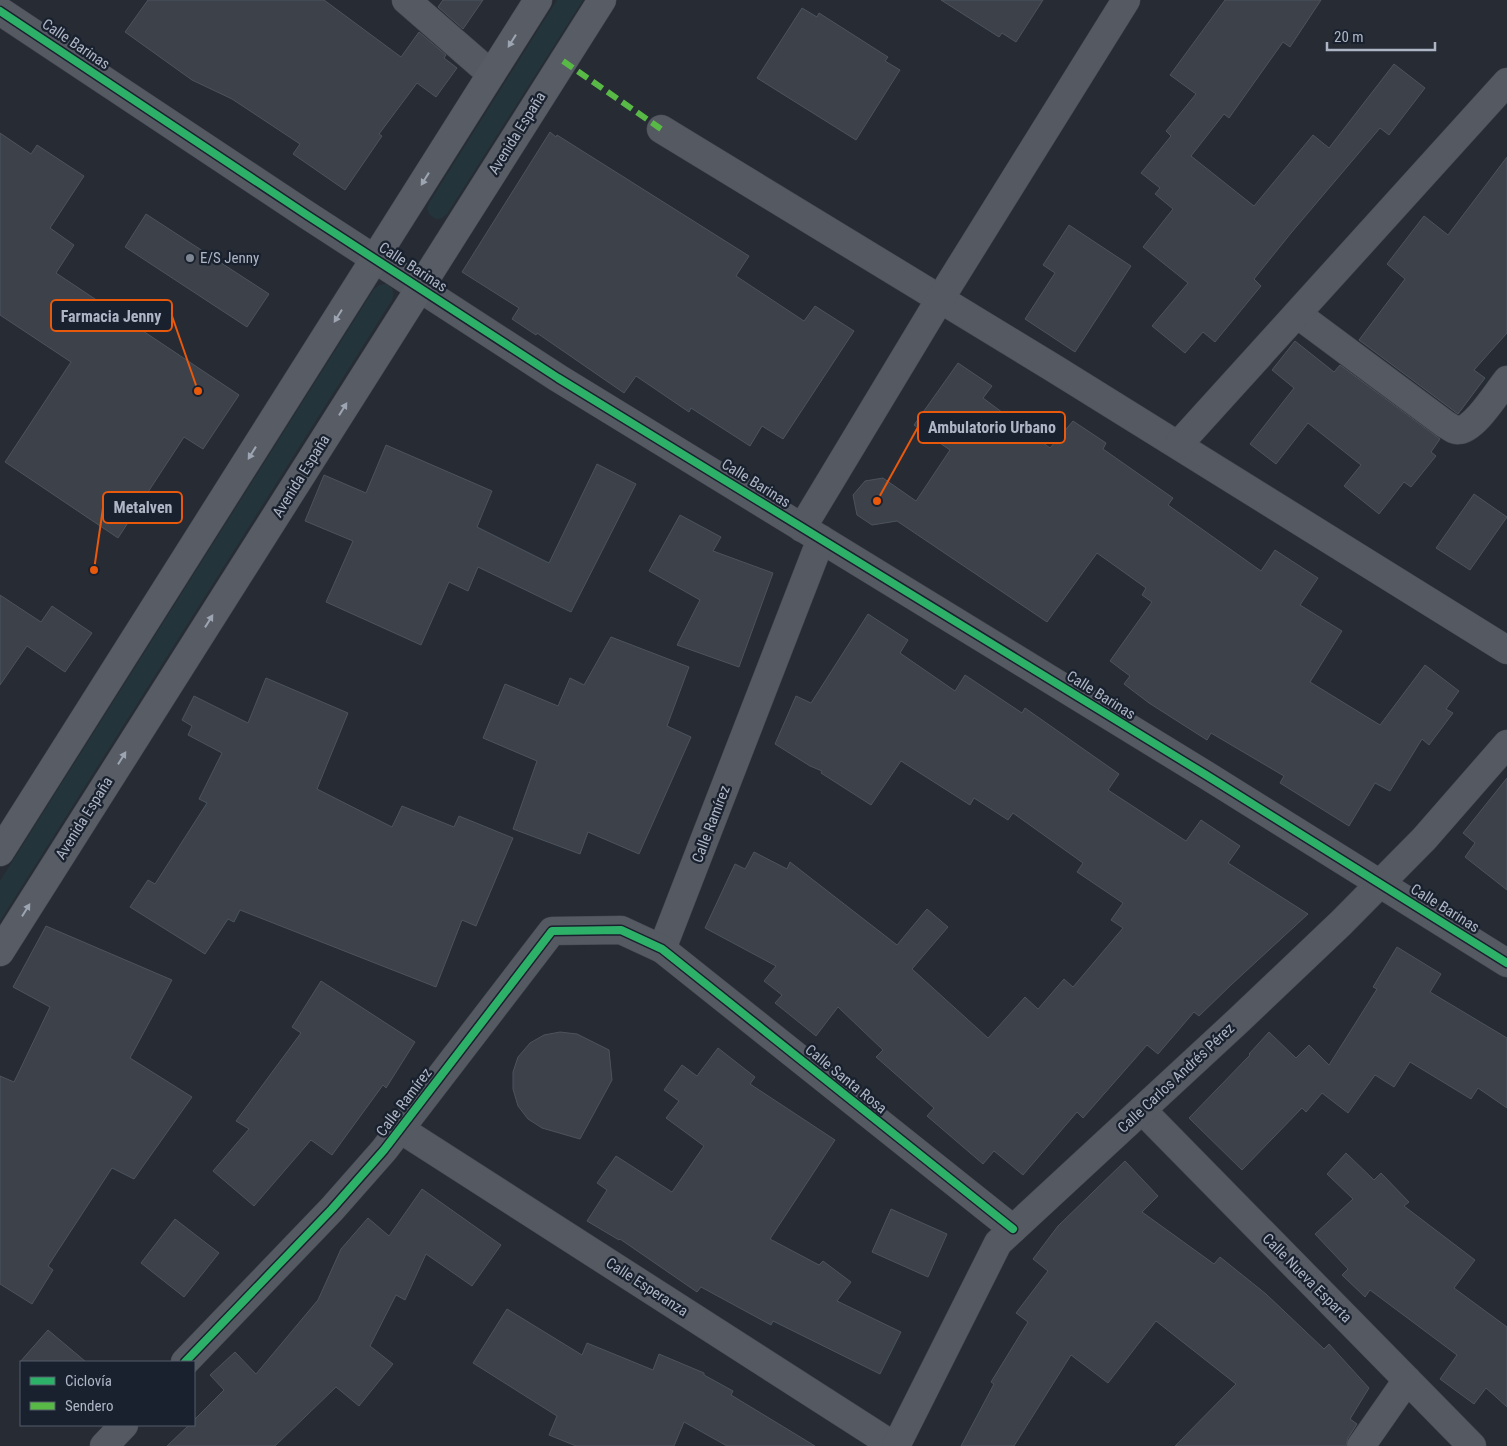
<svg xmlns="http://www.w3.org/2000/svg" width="1507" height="1446" font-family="'Roboto Condensed',sans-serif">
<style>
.green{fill:#23353a}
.building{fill:#3d424a;stroke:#4d535c}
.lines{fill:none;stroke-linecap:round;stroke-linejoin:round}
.minor-casing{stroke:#42464d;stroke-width:29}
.major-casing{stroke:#434850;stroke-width:29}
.minor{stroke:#555962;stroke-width:28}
.major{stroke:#585c64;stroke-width:28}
.quiet{stroke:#58b947;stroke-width:6;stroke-dasharray:12 6;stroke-linecap:butt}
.cycleway-casing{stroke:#19212e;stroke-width:11}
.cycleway{stroke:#2db169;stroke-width:8}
.oneway{fill:#9da4b2}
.poi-dot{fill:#7e8593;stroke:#19212e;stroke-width:2}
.labels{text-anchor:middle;stroke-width:4.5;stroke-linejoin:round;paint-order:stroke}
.street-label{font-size:15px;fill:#aeb6c6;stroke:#19212e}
.poi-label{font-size:15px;fill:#aeb6c6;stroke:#19212e;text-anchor:start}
.leader{fill:none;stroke:#e8590c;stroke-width:2}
.callout-dot{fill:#e8590c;stroke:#19212e;stroke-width:2}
.callout{fill:#19212e;stroke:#e8590c;stroke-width:2}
.callout-label{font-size:16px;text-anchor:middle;font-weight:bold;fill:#aeb6c6}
</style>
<rect width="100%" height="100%" fill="#262b34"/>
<g class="green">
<polygon points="557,0 583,0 447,214 442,218 436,219 430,215 427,209 429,203"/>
<path d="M 386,284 C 393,288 395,292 392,300 L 0,921 L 0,881 L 374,289 L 379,285 Z"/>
</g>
<g class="building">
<polygon points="148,0 324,0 401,57 419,32 446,55 444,58 457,68 436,97 417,83 379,134 382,136 345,190 293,154 300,144 232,99 192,80 125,32"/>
<polygon points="443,0 483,0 463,29 438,7"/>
<polygon points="941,0 1043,0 1016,42 1002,33 999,37"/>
<polygon points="1225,0 1321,0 1290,47 1283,42 1229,118 1224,114 1191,156 1254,206 1313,135 1329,148 1394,64 1425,88 1389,135 1380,128 1291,233 1254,279 1261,286 1215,342 1203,332 1185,353 1152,326 1188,283 1143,247 1173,209 1155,194 1160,188 1141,173 1171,136 1166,131 1196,94 1170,75"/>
<polygon points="802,8 817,17 819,13 888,57 885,61 900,70 856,140 757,78"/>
<polygon points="550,132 556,137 557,135 749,256 736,276 804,321 815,306 854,331 783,439 762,426 750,446 691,408 689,412 636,376 624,393 537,333 536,335 512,319 519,308 462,272"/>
<polygon points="0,133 31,154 37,145 84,176 50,228 74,245 56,273 239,395 203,449 184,437 118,538 5,462 71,362 0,315"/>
<polygon points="1507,157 1507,333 1474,370 1485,378 1458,414 1359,340 1405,279 1387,264 1424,216 1448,235"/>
<polygon points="146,214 269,294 247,327 125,247"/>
<polygon points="1069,225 1131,266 1075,352 1025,319 1055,273 1043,265"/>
<polygon points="1295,341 1334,372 1340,365 1440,439 1431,452 1436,456 1411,487 1404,482 1379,514 1344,486 1361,465 1308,423 1276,464 1250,444 1294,388 1272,370"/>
<polygon points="958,363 992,386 983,398 1050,448 1073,421 1106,443 1103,449 1173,498 1168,505 1261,571 1275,550 1318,578 1300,605 1342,631 1310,682 1380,725 1425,665 1459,691 1446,709 1453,713 1429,745 1422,739 1390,791 1375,783 1349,826 1280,783 1284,776 1211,733 1207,740 1149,703 1124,684 1130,676 1110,661 1152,602 1142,595 1146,588 1097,553 1047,622 897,521 872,525 857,515 853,495 865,481 883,478 916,501 950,450 914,425"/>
<polygon points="386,445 492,491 477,527 549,563 597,464 636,484 571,612 478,567 468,591 449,582 421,645 326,602 353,541 305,521 324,475 366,493"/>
<polygon points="1474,494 1507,517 1470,570 1436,548"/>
<polygon points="680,515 721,537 713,551 773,573 739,667 677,645 700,600 649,571"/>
<polygon points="0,595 41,622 52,606 92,633 65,672 27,646 0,685"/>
<polygon points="868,614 908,640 900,653 955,691 965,675 1022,713 1025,708 1119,774 1108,790 1186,841 1201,820 1240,846 1228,863 1308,914 1231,985 1199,1016 1194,1012 1158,1054 1147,1045 1083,1118 1077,1112 1023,1175 994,1151 983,1164 927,1116 934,1108 876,1057 883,1050 838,1007 816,1036 775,1003 782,995 764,981 776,966 705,928 735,864 745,869 754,852 787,869 790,862 897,945 927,909 948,927 912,969 988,1038 1025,997 1038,1009 1064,979 1073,987 1123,928 1111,920 1123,903 1077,872 1083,863 1013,813 1008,820 974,798 970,805 901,761 871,805 821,773 822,771 810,766 775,744 796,696 811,703"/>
<polygon points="611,637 689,667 667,726 691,737 639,854 588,832 580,854 513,829 537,761 483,738 505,684 558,706 570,678 584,685"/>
<polygon points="266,678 348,713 317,789 392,827 402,806 454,827 459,816 513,838 476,926 462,920 436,987 240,910 234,922 228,919 205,954 130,907 148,880 155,884 207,803 199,799 222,753 188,735 192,726 182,720 194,696 248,723"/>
<polygon points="1507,778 1507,890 1465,857 1475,843 1463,833"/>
<polygon points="46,926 172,980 130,1058 192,1097 134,1179 112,1168 48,1266 53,1270 32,1304 0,1284 0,1076 14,1082 50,1007 13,987"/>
<polygon points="1397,947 1441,974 1430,992 1507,1038 1507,1108 1478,1088 1471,1099 1410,1062 1394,1087 1375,1075 1348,1113 1322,1093 1306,1112 1302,1108 1242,1170 1189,1118 1250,1055 1249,1054 1269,1032 1296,1058 1309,1045 1329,1065 1377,989 1373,987"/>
<polygon points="321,981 415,1042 386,1088 383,1085 332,1155 311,1140 254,1206 213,1171 249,1129 236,1121 301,1033 292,1027"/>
<polygon points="560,1032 577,1034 609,1050 612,1080 580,1139 542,1128 528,1119 518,1106 513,1089 513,1072 518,1057 530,1043 544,1035"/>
<polygon points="718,1048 755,1077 750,1084 835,1140 770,1239 819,1265 823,1261 851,1282 837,1301 901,1332 880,1374 773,1321 771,1325 701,1287 697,1292 620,1239 619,1240 587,1221 607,1190 597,1183 616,1156 672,1192 704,1146 666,1118 679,1101 664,1090 682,1065 697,1076"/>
<polygon points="1346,1153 1374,1180 1381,1173 1409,1202 1404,1206 1475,1260 1454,1288 1507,1327 1507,1407 1486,1388 1474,1404 1440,1379 1457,1355 1370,1290 1365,1297 1342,1275 1348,1269 1315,1234 1353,1199 1327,1174"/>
<polygon points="1125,1161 1158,1196 1142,1212 1214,1264 1220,1257 1266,1294 1324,1349 1329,1344 1369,1388 1350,1419 1357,1424 1348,1438 1346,1446 1175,1446 1236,1384 1156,1321 1108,1383 1071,1355 1014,1446 961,1446 994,1384 991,1382 1028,1322 1016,1313 1048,1271 1033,1259 1058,1226"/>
<polygon points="422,1189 501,1245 472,1286 426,1254 405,1300 396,1295 370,1346 393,1364 359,1406 336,1387 275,1446 167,1446 189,1425 194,1425 194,1420 224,1390 210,1375 235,1352 256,1374 318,1300 341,1249 368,1218 389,1236"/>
<polygon points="891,1209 947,1234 928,1277 872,1252"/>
<polygon points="175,1219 219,1253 184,1297 141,1263"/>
<polygon points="507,1309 582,1355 587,1343 653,1370 659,1354 704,1373 704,1375 733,1391 731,1395 815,1446 727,1446 684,1422 674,1446 576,1446 549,1435 557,1416 473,1363"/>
<polygon points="48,1330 86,1362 20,1362"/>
</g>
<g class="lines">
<g class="minor-casing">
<g id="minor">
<polyline points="406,0 491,74"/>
<polyline points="0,11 307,215 558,378 1206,775 1507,963"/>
<polyline points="661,129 1055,369 1507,650"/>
<path d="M 1297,314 L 1445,424 C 1449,426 1454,431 1459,430 C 1474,430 1498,391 1507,380"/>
<polyline points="1178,445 1507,82"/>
<polyline points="802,528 940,299 1126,0"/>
<polyline points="662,949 821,539"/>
<polyline points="1142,1110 1472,1446"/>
<polyline points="400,1129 894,1446"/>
<polyline points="185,1362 332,1209 384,1150 552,931 621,930 662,949 1013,1229"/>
<polyline points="104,1446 124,1425"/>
<polyline points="896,1446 998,1243 1240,1019 1341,923 1424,839 1507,744"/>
<polyline points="1361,1446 1407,1380"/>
</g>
</g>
<g class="major-casing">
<g id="major">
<polyline points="0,852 538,0"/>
<polyline points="0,952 602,0"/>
</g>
</g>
<use href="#minor" class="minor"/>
<use href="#major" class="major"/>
<polyline class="quiet" points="563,61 661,129"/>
<g class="cycleway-casing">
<g id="cycleway">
<polyline points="0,11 307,215 558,378 1206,775 1507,963"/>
<polyline points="185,1362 332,1209 384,1150 552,931 621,930 662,949 1013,1229"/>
</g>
</g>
<use href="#cycleway" class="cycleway"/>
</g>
<defs><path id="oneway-solid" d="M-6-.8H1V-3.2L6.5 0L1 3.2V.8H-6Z" transform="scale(1.25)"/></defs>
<g class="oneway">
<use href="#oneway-solid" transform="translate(512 41) rotate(122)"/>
<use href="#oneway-solid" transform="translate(425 179) rotate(122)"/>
<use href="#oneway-solid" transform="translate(338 316) rotate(122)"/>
<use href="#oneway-solid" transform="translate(343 409) rotate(-58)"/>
<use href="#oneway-solid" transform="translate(252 453) rotate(122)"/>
<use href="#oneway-solid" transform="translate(209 621) rotate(-58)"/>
<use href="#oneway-solid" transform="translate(122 758) rotate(-58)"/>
<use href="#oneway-solid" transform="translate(26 910) rotate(-58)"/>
</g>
<circle class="poi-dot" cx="190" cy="258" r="5"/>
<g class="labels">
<g class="street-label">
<text transform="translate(76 44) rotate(34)" y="5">Calle Barinas</text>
<text transform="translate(517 133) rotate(-58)" y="5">Avenida España</text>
<text transform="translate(413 267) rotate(33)" y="5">Calle Barinas</text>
<text transform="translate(301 476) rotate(-58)" y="5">Avenida España</text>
<text transform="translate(756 483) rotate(32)" y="5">Calle Barinas</text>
<text transform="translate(1101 695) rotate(32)" y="5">Calle Barinas</text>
<text transform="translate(84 818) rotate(-58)" y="5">Avenida España</text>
<text transform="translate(711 824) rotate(-69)" y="5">Calle Ramírez</text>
<text transform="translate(1445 908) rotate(32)" y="5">Calle Barinas</text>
<text transform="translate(1176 1078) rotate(-43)" y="5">Calle Carlos Andrés Pérez</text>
<text transform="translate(846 1079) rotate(39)" y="5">Calle Santa Rosa</text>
<text transform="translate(404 1102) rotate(-53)" y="5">Calle Ramírez</text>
<text transform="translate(1307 1278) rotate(45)" y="5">Calle Nueva Esparta</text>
<text transform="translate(647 1287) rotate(33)" y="5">Calle Esperanza</text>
</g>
<g class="poi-label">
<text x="200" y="263">E/S Jenny</text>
</g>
</g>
<path class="leader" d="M198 391L172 316M877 501L918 427M94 570L103 508"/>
<g class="callout-dot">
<circle cx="198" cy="391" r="5"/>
<circle cx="877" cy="501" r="5"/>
<circle cx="94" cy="570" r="5"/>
</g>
<g class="callout">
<rect x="51" y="300" width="121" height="31" rx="5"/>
<rect x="918" y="412" width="147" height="31" rx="5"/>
<rect x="103" y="492" width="79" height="31" rx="5"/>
</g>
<g class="callout-label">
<text x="111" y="322">Farmacia Jenny</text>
<text x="992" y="433">Ambulatorio Urbano</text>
<text x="143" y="513">Metalven</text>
</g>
<rect x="20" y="1361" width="175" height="65" fill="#19212e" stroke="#555d6b"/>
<rect x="30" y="1377" width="25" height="8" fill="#2db169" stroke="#555d6b"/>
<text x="65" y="1386" font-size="15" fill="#aeb6c6">Ciclovía</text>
<rect x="30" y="1402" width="25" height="8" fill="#58b947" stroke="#555d6b"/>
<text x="65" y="1411" font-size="15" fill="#aeb6c6">Sendero</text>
<path d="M1327 42v8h108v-8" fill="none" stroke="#aeb6c6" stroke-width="2.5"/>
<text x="1334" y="42" font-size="15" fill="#aeb6c6" stroke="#19212e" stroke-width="4" paint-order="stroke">20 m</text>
</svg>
